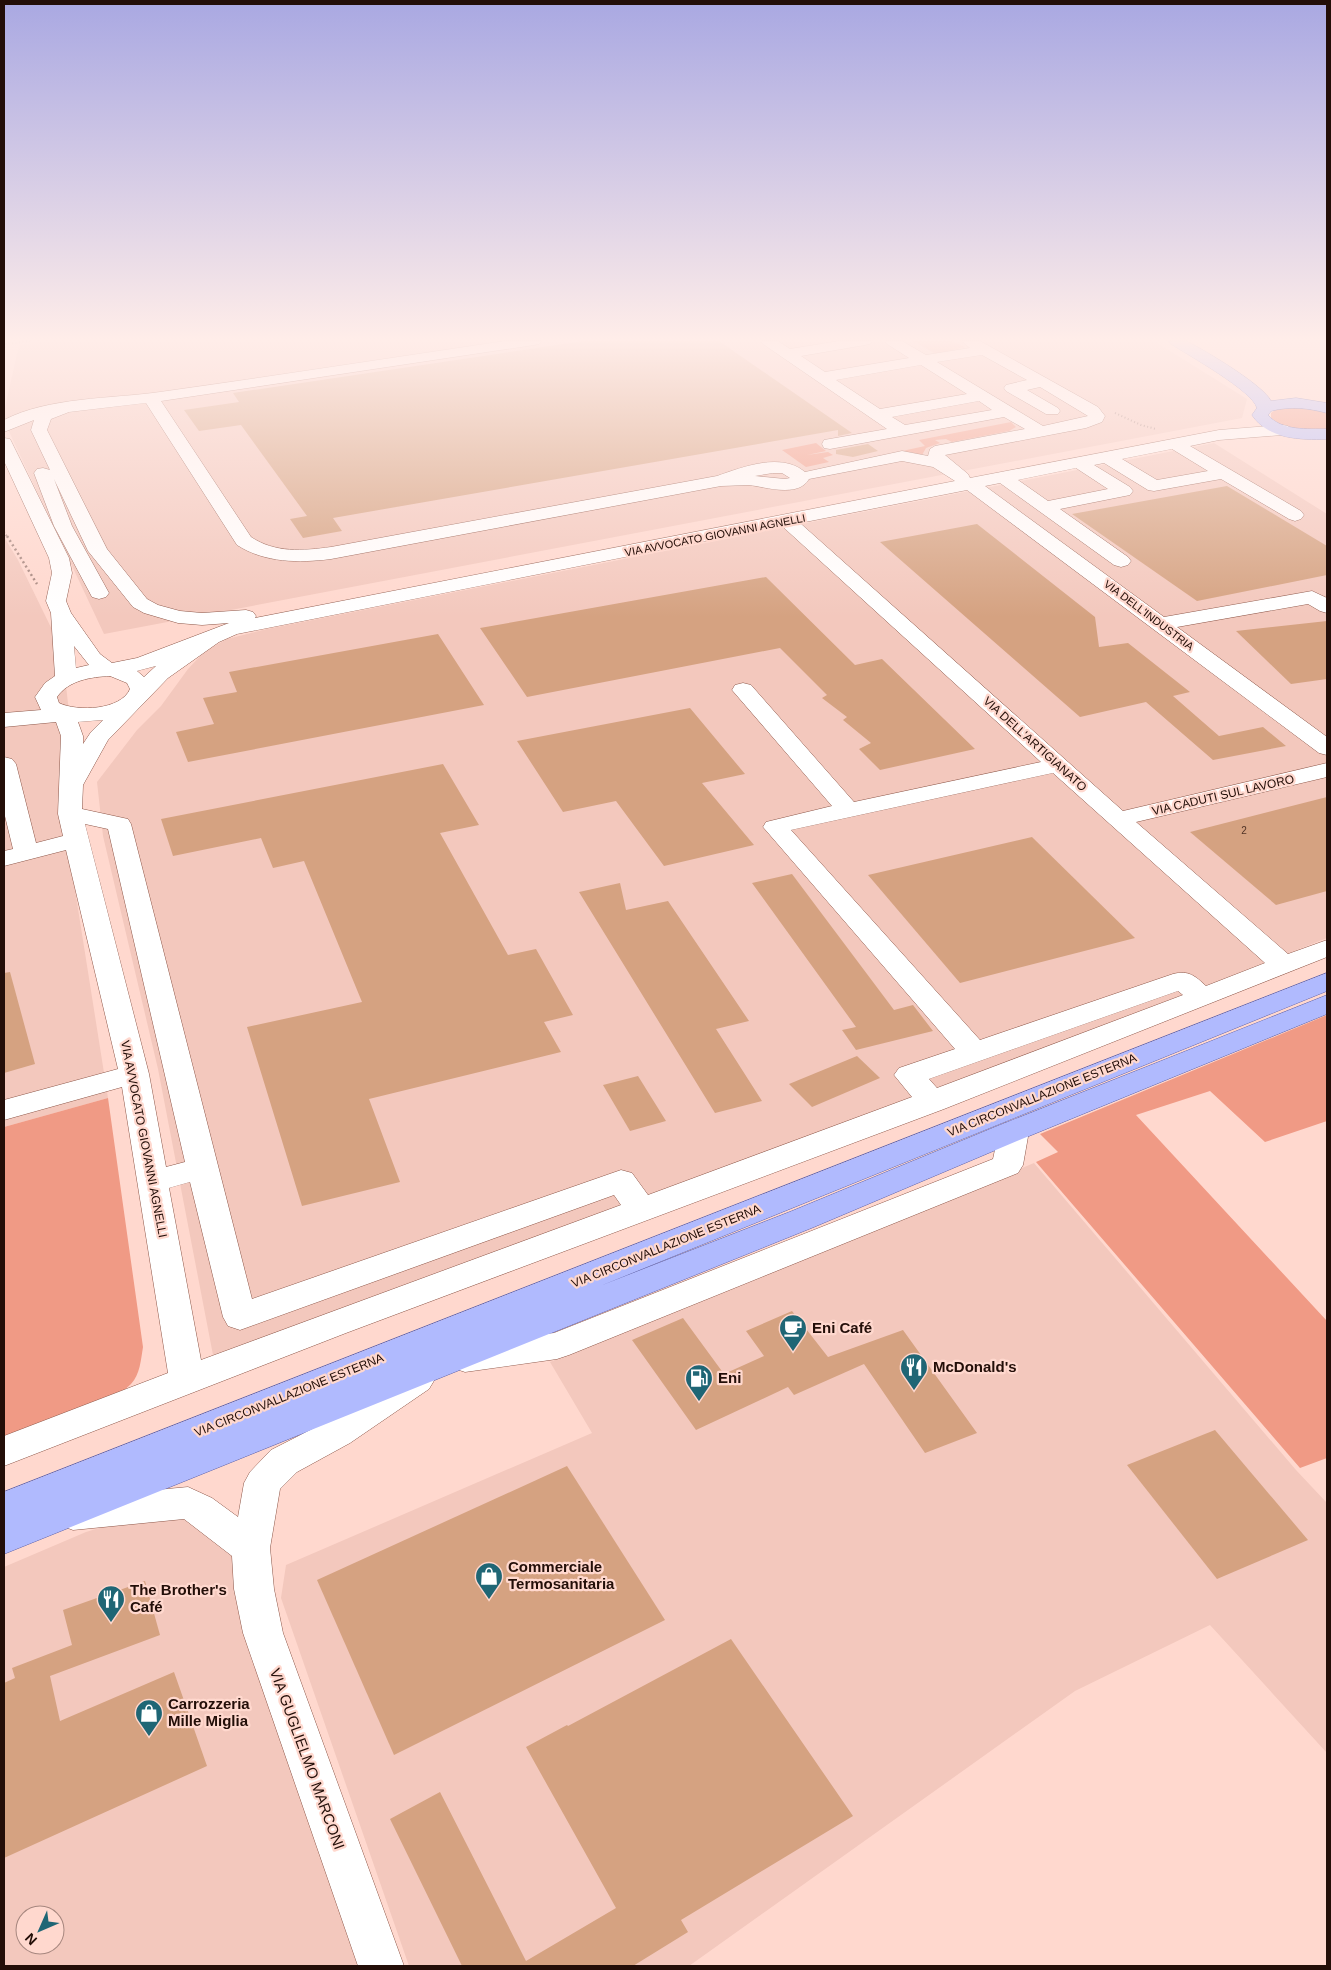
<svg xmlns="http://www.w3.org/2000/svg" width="1331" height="1970" font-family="Arial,sans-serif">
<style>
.built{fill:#f3c8bd;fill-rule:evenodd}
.green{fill:#f09a85}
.building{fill:#d5a281}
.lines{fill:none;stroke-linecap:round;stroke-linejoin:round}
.minor-casing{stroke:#8d5749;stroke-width:1}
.major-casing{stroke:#5c60a8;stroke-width:1}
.path-far1{stroke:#a4847c;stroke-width:2;stroke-dasharray:1 2.5;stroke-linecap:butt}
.path{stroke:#a4847c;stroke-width:2.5;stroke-dasharray:2 3;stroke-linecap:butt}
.minor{fill:#fff;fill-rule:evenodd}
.major{fill:#b0bafe;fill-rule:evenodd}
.labels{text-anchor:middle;stroke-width:4.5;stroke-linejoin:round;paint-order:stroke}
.number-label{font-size:10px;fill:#503326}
.far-street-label{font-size:11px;fill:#230e08;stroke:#ffd8ce}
.street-label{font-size:12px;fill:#230e08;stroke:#ffd8ce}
.near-poi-label{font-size:15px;font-weight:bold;fill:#230e08;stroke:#ffd8ce;text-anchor:start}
.near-street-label{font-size:15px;fill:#230e08;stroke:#ffd8ce}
</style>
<rect width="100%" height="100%" fill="#ffd8ce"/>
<g class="built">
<polygon points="51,341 439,341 457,343 475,341 1154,341 1247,399 1242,418 104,634 4,421 4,412 19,345"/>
<polygon points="1214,443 1327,514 1327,938 986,1072 213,1355 158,1069 103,836 97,782 137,730 161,706 188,669 205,651 227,639 267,629"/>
<polygon points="4,537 18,560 62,650 71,730 59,789 108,1098 4,1127"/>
<polygon points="1034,1163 1296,1470 1327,1503 1327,1753 1210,1625 1075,1691 689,1966 409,1966 281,1598 286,1565 592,1433 550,1362"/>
<path d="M 178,1504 L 248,1550 L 258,1632 L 368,1966 L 4,1966 L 4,1567 L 86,1532 ZM 25,1915 L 55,1915 L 55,1945 L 25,1945 Z"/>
</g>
<g class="green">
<polygon points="913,341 951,341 965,347 936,354"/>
<path d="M 1291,407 L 1327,412 L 1327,430 C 1310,433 1284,430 1271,418 L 1271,413 L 1275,410 Z"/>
<polygon points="1011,422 1016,427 1009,431 952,442 946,439 935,440 940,443 926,448 922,455 910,452 893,453 925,446 919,440"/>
<polygon points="816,443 826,451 807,455 828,452 833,455 823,458 829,462 806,467 782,450"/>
<polygon points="1327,1015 1327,1121 1265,1142 1210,1091 1136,1115 1327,1321 1327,1458 1300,1468 1036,1162 1058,1152 1040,1134"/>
<path d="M 108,1098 L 143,1347 C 141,1359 140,1375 131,1384 C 104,1411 40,1429 4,1443 L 4,1127 Z"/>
</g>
<g class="building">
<polygon points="584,341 719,341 852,433 838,436 838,430 333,518 342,531 303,538 290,519 307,516 241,425 199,431 184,410 239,402 233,393"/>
<polygon points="868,444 878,451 853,457 836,454 836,450"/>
<polygon points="1227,486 1327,546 1327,575 1197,601 1072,514"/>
<polygon points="977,524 1095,617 1099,647 1128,643 1190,692 1173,696 1219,736 1263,727 1286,746 1213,760 1146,702 1080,717 880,542"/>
<polygon points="766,577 855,665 882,659 975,749 880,770 859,749 871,743 843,720 847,717 822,698 827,695 780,648 527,697 480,628"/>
<polygon points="1327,621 1327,679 1291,684 1236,631"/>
<polygon points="438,634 484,705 188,762 176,732 214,724 203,698 237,692 229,672"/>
<polygon points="690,708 745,774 702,783 754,845 664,866 616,801 563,812 517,741"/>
<polygon points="443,764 479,825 440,833 508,955 536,949 573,1015 544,1022 561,1052 369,1099 400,1182 302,1206 247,1027 362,1002 304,861 273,868 261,838 173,856 161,819"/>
<polygon points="1327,797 1327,891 1276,905 1190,832"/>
<polygon points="1032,837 1135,938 960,983 868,875"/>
<polygon points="792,874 894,1010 913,1005 933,1031 856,1050 842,1030 856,1027 752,883"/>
<polygon points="620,883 626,910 668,901 749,1021 716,1029 762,1101 715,1113 579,892"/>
<polygon points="10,972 35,1064 4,1073 4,973"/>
<polygon points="857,1056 880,1078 812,1107 789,1084"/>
<polygon points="638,1076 666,1121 630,1131 603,1085"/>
<polygon points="792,1311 828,1357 903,1330 977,1433 925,1453 864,1364 794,1395 788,1387 696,1430 632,1340 683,1318 724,1374 764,1356 746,1331"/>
<polygon points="1215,1430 1308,1540 1217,1579 1127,1465"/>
<polygon points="567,1466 665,1620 394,1755 317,1580"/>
<polygon points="145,1581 160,1635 50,1676 60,1721 174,1672 207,1766 4,1858 4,1683 15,1678 12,1668 72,1645 63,1610"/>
<polygon points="731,1639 853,1816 681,1920 688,1932 633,1966 462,1966 390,1819 440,1792 526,1961 616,1908 526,1747 567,1725 568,1726"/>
</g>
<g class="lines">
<g class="minor-casing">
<g id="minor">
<path d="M 505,341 L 541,341 L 539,344 L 534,345 L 161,401 L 251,537 C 275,553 303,551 331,547 L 717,476 C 743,467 781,452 805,472 L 902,451 L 928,456 L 930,449 L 935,446 L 1025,429 L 1004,417 L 830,449 L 824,448 L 822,444 L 824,440 L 887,429 L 763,344 L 761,341 L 778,341 L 790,349 L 839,341 L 872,341 L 870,344 L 865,345 L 801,356 L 825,372 L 909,358 L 887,344 L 885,341 L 902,341 L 926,355 L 970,348 L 962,341 L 980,341 L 1098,407 L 1105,416 L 1102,422 L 1086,428 L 945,455 L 968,474 L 970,478 L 1219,430 L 1282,425 L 1288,426 L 1290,430 L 1288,434 L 1282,435 L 1219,440 L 1190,446 L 1301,511 L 1304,515 L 1301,519 L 1295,521 L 1289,519 L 1221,479 L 1154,491 L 1148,490 L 1104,463 L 1094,465 L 1130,487 L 1133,491 L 1130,495 L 1060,509 L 1128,557 L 1131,561 L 1128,565 L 1121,567 L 1114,565 L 1000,483 L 985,486 L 1164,617 L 1312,591 L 1327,598 L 1327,613 L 1320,611 L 1308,604 L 1177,627 L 1327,737 L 1327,755 L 1319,753 L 967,490 L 800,523 L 1123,811 L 1327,763 L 1327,777 L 1136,822 L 1288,954 L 1327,940 L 1327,957 L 944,1109 L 346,1333 L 4,1466 L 4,1436 L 168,1373 L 122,1087 L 4,1120 L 4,1100 L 118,1069 L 66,850 L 4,866 L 4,851 L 13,849 L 4,812 L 4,757 L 12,759 L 16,764 L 36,843 L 63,836 L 58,814 L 61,736 L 56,722 L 4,727 L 4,713 L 41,710 L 35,697 L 45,683 L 55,676 L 51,613 L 46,601 L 52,573 L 49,558 L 4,461 L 4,438 L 10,439 L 12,443 L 69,558 L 72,573 L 66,601 L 71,613 L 100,654 L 112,663 L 137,658 L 229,623 L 202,625 L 178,623 L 144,613 L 133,607 L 88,551 L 54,479 L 72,526 L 109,593 L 106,597 L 99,599 L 92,597 L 54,526 L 34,473 L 37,469 L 43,468 L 50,470 L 31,430 L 34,420 L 4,432 L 4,420 C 48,397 111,399 160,392 C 275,376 390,358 505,341 ZM 982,355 L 1027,380 L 1006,385 L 1004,388 L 1006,391 L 1046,414 L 1058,414 L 1060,411 L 1058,408 L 1027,390 L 1040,387 L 1088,416 L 1043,426 L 937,362 ZM 921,365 L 967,394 L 880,409 L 836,380 ZM 979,401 L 992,410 L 905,425 L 892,417 ZM 146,403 L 237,545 C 265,563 299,563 331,559 L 721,486 C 730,486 740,485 749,485 C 766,487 798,498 809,479 L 902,461 L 933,467 L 955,481 L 255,618 L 256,616 L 253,612 L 246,610 L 202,613 L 180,611 L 158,605 L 147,599 L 107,549 L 47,430 L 51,419 L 69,412 ZM 1172,449 L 1208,471 L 1157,480 L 1122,459 ZM 1076,468 L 1108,489 L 1048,501 L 1018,480 ZM 773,473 L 782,473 L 790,478 L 785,479 L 755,476 ZM 782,526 L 1041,762 L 854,802 L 751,685 L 743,683 L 735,685 L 732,690 L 832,806 L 766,822 L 763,827 L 955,1049 L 899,1068 L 894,1075 L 912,1097 L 648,1195 L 632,1173 L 621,1170 L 252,1299 L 131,824 L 128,819 L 82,809 L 83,785 L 108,740 L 168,678 L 219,642 L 237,634 ZM 74,646 L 89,665 L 76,668 ZM 156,666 L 144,677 L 137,671 ZM 110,676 L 127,683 L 130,689 C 121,710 78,712 59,703 L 57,697 C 69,680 91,677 110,676 ZM 103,720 L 91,732 L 83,744 L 83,736 L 78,722 ZM 1053,773 L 1265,963 L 1206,986 C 1195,976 1189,970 1173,974 L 980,1040 L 791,830 ZM 85,824 L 108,829 L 185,1162 L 166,1167 L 149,1074 ZM 1178,991 L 1183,995 L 937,1088 L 929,1079 ZM 190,1182 L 223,1317 L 228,1326 L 240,1330 L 614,1195 L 621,1205 L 201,1360 L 169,1188 Z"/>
<polygon points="1014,1121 1025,1124 1029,1131 1023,1165 1018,1173 569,1355 557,1359 465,1372 453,1368 448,1358 453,1348 465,1344 554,1333 993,1159 999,1131 1003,1124"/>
<polygon points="417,1365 429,1369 435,1379 429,1389 350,1443 297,1472 280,1489 270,1548 274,1589 283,1633 404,1966 358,1966 243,1633 234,1589 232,1556 184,1519 73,1530 60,1525 54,1514 60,1503 73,1498 188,1487 212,1498 238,1517 244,1483 250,1472 271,1450 324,1423 405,1369"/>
</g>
</g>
<g class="major-casing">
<g id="major">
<path d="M 1169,341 C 1175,341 1183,339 1188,342 C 1206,351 1263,385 1271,401 L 1296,398 L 1327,403 L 1327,413 C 1308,408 1290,406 1271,411 L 1268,415 C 1281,431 1308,429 1327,429 L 1327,439 C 1300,440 1268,439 1252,415 L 1257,408 C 1253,391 1188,355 1171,344 Z"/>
<polygon points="1327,973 1327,991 600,1286 792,1211 995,1127 1327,995 1327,1014 1017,1141 814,1227 4,1554 4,1492"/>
</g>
</g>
<g class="path-far1">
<polyline points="5,344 32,341"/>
<polyline points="4,351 6,341"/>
<polyline points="1115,413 1141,425 1156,429"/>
<polyline points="4,532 8,538"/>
</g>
<polyline class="path" points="7,536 37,584"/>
<use href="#minor" class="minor"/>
<use href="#major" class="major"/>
</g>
<linearGradient id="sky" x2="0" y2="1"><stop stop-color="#a9a8e2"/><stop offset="0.55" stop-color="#ffede9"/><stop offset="1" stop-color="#ffede9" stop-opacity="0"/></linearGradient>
<rect width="1331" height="617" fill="url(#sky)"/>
<defs>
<g id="cafe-pin" transform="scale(1.4375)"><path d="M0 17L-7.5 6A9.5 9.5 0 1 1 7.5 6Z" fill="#1f6675" stroke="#ffd8ce"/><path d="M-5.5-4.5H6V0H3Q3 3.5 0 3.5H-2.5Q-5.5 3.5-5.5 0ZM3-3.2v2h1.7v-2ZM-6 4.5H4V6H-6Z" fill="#fff"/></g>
<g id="restaurant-pin" transform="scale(1.4375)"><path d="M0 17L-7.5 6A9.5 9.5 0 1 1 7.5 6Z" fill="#1f6675" stroke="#ffd8ce"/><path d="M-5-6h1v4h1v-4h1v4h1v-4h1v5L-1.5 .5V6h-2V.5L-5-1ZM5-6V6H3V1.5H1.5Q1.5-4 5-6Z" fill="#fff"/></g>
<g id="fuel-pin" transform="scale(1.4375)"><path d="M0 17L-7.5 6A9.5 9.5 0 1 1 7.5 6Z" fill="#1f6675" stroke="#ffd8ce"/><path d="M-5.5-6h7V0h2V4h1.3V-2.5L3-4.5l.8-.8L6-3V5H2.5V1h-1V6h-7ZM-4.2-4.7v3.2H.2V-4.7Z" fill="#fff"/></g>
<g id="shop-pin" transform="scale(1.4375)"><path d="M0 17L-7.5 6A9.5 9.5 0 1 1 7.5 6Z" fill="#1f6675" stroke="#ffd8ce"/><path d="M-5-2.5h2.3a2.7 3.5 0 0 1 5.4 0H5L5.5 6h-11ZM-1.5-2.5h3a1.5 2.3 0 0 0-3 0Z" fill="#fff"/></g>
</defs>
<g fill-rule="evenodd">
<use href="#cafe-pin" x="793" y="1328"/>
<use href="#restaurant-pin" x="914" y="1367"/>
<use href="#fuel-pin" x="699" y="1378"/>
<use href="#shop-pin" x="489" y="1576"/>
<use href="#restaurant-pin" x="111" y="1599"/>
<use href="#shop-pin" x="149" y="1713"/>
</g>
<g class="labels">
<g class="number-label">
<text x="1244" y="834">2</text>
</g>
<g class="far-street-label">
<text transform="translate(715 535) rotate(-11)" y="4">VIA AVVOCATO GIOVANNI AGNELLI</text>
<text transform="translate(1149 615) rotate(37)" y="4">VIA DELL'INDUSTRIA</text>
</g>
<g class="street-label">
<text transform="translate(1035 744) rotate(42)" y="4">VIA DELL'ARTIGIANATO</text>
<text transform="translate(1223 795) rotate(-13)" y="4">VIA CADUTI SUL LAVORO</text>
<text transform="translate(1042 1095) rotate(-22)" y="4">VIA CIRCONVALLAZIONE ESTERNA</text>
<text transform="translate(144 1139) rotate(79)" y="4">VIA AVVOCATO GIOVANNI AGNELLI</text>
<text transform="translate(666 1246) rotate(-22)" y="4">VIA CIRCONVALLAZIONE ESTERNA</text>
<text transform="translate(289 1395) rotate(-22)" y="4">VIA CIRCONVALLAZIONE ESTERNA</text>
</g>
<g class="near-poi-label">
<text x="812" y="1333">Eni Café</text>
<text x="933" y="1372">McDonald's</text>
<text x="718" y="1383">Eni</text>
<text x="508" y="1572">Commerciale<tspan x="508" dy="17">Termosanitaria</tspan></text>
<text x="130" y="1595">The Brother's<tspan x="130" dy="17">Café</tspan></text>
<text x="168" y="1709">Carrozzeria<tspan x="168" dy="17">Mille Miglia</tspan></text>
</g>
<g class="near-street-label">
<text transform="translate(307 1759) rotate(70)" y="5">VIA GUGLIELMO MARCONI</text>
</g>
</g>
<rect width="1331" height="1970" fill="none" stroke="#230e08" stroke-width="10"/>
<g transform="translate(40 1930) rotate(225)"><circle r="24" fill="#ffd8ce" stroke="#a7877f"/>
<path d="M0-4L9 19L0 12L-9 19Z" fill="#1f6675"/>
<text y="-8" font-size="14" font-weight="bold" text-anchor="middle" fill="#230e08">N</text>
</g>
</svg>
